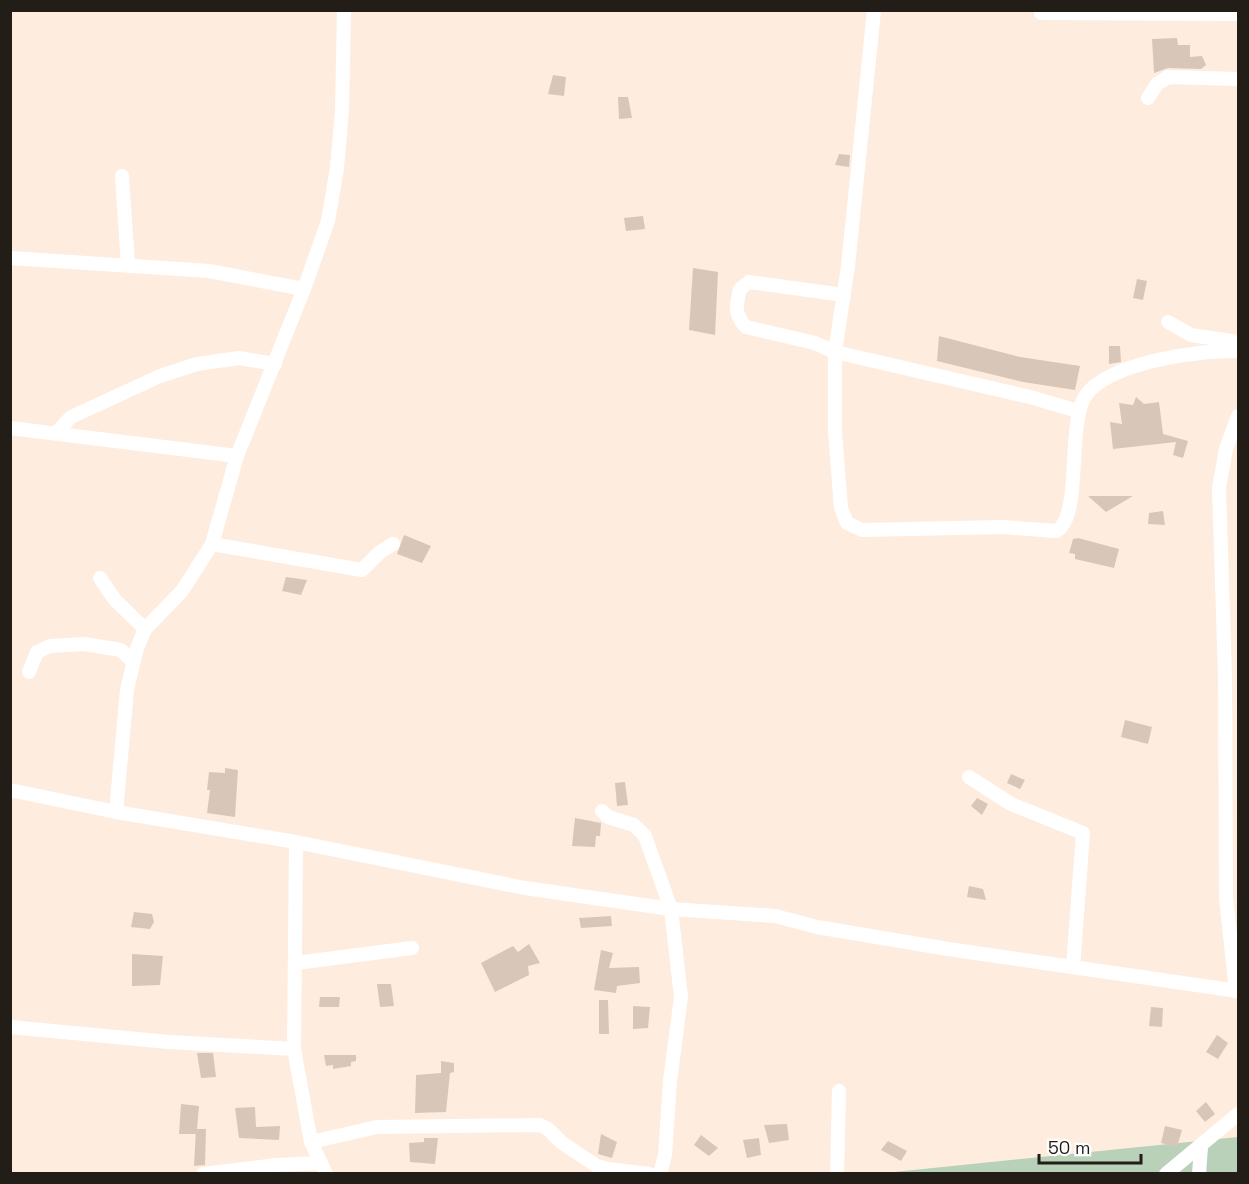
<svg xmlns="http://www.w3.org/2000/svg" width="1249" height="1184" font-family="'Space Grotesk',sans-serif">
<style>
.green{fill:#b8d1b8}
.building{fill:#d8c7b9}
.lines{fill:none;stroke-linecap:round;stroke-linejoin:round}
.minor{stroke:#fff;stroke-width:14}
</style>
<rect width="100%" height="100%" fill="#feedde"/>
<polygon class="green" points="1238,1137 1238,1173 884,1173"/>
<g class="building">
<polygon points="1177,38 1178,45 1190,45 1190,57 1202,56 1206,65 1201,69 1168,68 1154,73 1152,39"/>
<polygon points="553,75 566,77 564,96 548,94"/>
<polygon points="618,97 628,97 632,118 619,119"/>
<polygon points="839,154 850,155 849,167 835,165"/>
<polygon points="643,216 645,229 626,231 624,218"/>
<polygon points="693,268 718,272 715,335 689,330"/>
<polygon points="1137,279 1147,281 1143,300 1133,298"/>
<polygon points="939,336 1020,357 1080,366 1075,390 1023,382 937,361"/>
<polygon points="1109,346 1120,346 1121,362 1109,364"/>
<polygon points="1136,397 1144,404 1159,402 1163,434 1188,441 1183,458 1173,455 1176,442 1113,449 1110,422 1122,424 1119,403 1133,405"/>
<polygon points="1088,496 1133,496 1106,512"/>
<polygon points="1163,511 1165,525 1148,524 1149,513"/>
<polygon points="404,535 431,546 422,563 397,554"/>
<polygon points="1078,538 1119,549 1114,568 1075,559 1075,554 1069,553 1073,539"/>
<polygon points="286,577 307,580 301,595 282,591"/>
<polygon points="1125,720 1152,727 1148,744 1121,737"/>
<polygon points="225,768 238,770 235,817 207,813 210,790 207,790 209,772 225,773"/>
<polygon points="1011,774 1025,780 1020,789 1007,783"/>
<polygon points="625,782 628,805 617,806 615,783"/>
<polygon points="977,798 988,804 982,815 971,806"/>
<polygon points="575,818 601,823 600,836 596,836 595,847 572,846"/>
<polygon points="969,886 983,889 986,900 967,897"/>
<polygon points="134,912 152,914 154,922 150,929 131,927"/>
<polygon points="611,916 612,926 581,928 579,918"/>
<polygon points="529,944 540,963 528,966 529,975 495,992 481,963 513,946 518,952"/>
<polygon points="601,950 613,953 609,968 639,967 640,983 617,986 616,993 594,990"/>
<polygon points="132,954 163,956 160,985 132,986"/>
<polygon points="377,984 391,984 394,1006 380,1007"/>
<polygon points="320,997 340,997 339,1007 319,1007"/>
<polygon points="599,1000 608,1000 609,1034 599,1034"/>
<polygon points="633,1006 650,1007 648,1028 633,1029"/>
<polygon points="1151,1007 1163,1008 1162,1027 1149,1026"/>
<polygon points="1217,1035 1228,1043 1218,1059 1206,1052"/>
<polygon points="197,1053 213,1053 216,1077 201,1078"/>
<polygon points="324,1055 356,1055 356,1061 351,1062 351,1066 333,1069 333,1065 326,1066"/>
<polygon points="441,1061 454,1063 454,1072 450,1073 446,1112 415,1113 416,1075 441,1073"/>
<polygon points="1206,1102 1215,1114 1205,1122 1196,1111"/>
<polygon points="181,1104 199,1106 197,1129 206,1129 205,1165 194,1166 196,1129 196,1134 179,1134"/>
<polygon points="255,1107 256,1127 280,1126 279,1140 239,1138 235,1108"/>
<polygon points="787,1124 789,1140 769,1143 764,1125"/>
<polygon points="1165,1126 1182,1130 1177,1147 1161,1143"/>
<polygon points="601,1134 617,1142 612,1158 598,1154"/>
<polygon points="701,1135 718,1148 709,1156 694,1145"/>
<polygon points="424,1138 438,1138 435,1164 410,1162 409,1143 424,1142"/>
<polygon points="759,1138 761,1155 747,1158 743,1140"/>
<polygon points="888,1141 907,1151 901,1161 881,1150"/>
</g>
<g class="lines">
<g class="minor">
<path d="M 874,10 L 848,266 L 835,352 L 835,432 L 841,508 L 847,523 L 862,530 L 1003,527 L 1056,531 C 1083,518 1066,423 1086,395 C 1110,362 1200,350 1238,351"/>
<polyline points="1041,13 1238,14"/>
<polyline points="1148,98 1157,84 1168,77 1238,79"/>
<polyline points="122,176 128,265"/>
<polyline points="10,258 209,271 304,289"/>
<path d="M 844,295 L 749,282 L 740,289 C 736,305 734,315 746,327 L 815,343 L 835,352 L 1030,397 L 1078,411"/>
<polyline points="1168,322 1191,335 1238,342"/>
<polyline points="10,428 237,456"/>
<polyline points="56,433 71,417 160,376 197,364 239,358 275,364"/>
<polyline points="212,544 362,570 380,552 393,544"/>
<polyline points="100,578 115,600 145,629"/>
<polyline points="29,672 37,652 50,646 84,644 121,650 132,661"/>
<polyline points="969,777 1011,804 1083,833 1073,967"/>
<polyline points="10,790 116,812 296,842 525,888 671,909 775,916 817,927 948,949 1238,991"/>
<polyline points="602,811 608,817 634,825 645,836 671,909 681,997 670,1081 665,1155 660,1174"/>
<polyline points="116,812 127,690 137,648 145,629 182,591 212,544 237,456 304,289 328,221 337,168 342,110 344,10"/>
<polyline points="296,842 294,1049 311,1142 326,1174"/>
<polyline points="296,963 412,948"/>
<polyline points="1236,991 1226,898 1225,678 1219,488 1226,449 1238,416"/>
<polyline points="10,1027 169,1042 294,1049"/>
<polyline points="311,1142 377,1127 540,1125 548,1129 562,1143 597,1166 608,1169 649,1174"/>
<polyline points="203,1174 276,1165 320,1163"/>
<polyline points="837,1174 839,1091"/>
<polyline points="1166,1174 1238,1114"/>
<polyline points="1199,1174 1201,1147"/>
</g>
</g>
<rect width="1249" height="1184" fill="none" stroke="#231d18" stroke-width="24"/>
<path d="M1039 1154v9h102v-9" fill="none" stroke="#231d18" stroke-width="3"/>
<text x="1048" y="1154" font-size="18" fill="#231d18" stroke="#fefefe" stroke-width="4.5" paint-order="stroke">50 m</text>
</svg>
